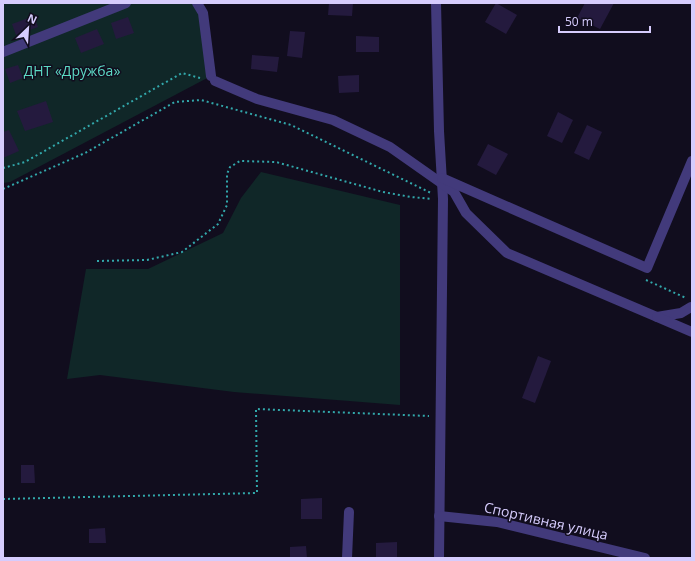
<svg xmlns="http://www.w3.org/2000/svg" width="695" height="561" font-family="'Open Sans',sans-serif">
<style>
.green{fill:#102728}
.building{fill:#241a3e}
.lines{fill:none;stroke-linecap:round;stroke-linejoin:round}
.path{stroke:#32a8ab;stroke-width:2;stroke-dasharray:2 3;stroke-linecap:butt}
.minor{stroke:#423a7b;stroke-width:10}
.labels{text-anchor:middle;stroke-width:3;stroke-linejoin:round;paint-order:stroke}
.park-label{font-size:14px;fill:#5cd9c4;stroke:#110d1e}
.street-label{font-size:14px;fill:#d6ccfd;stroke:#110d1e}
</style>
<rect width="100%" height="100%" fill="#110d1e"/>
<g class="green">
<polygon points="3,3 197,3 211,76 10,182 3,183"/>
<polygon points="261,172 400,205 400,405 234,392 100,375 67,379 86,269 148,269 223,233 241,198"/>
</g>
<g class="building">
<polygon points="329,3 353,3 352,16 328,15"/>
<polygon points="496,3 517,15 506,34 485,22"/>
<polygon points="585,3 614,3 600,29 577,18"/>
<polygon points="34,16 38,27 16,35 12,24"/>
<polygon points="128,17 134,33 116,39 111,23"/>
<polygon points="97,29 104,44 81,53 75,38"/>
<polygon points="290,31 305,32 302,58 287,56"/>
<polygon points="356,36 379,37 379,52 356,52"/>
<polygon points="252,55 279,57 277,72 251,69"/>
<polygon points="18,65 23,78 10,83 5,69"/>
<polygon points="359,75 359,92 339,93 338,76"/>
<polygon points="46,101 53,122 25,131 17,111"/>
<polygon points="558,112 573,120 562,143 547,136"/>
<polygon points="587,125 602,132 589,160 574,153"/>
<polygon points="9,130 19,151 3,158 3,132"/>
<polygon points="488,144 508,154 496,175 477,165"/>
<polygon points="538,356 551,361 535,403 522,398"/>
<polygon points="21,465 34,465 35,483 21,483"/>
<polygon points="322,498 322,519 301,519 301,499"/>
<polygon points="105,528 106,543 89,543 89,529"/>
<polygon points="397,542 397,558 376,558 376,543"/>
<polygon points="306,546 307,558 290,558 290,547"/>
</g>
<g class="lines">
<g class="path">
<polyline points="3,168 25,162 182,73 200,78"/>
<polyline points="3,189 85,153 175,102 201,100 291,125 431,193"/>
<polyline points="97,261 147,260 182,252 218,224 227,205 227,174 230,167 240,161 276,162 383,192 411,197 432,199"/>
<polyline points="646,280 686,298"/>
<polyline points="3,499 257,493 256,409 429,416"/>
</g>
<g class="minor">
<polyline points="197,3 203,13 211,76"/>
<polyline points="436,3 439,131 443,199 439,558"/>
<polyline points="3,52 126,3"/>
<polyline points="215,81 257,99 333,120 390,147 454,192 466,213 507,253 657,317 681,313 691,307"/>
<polyline points="442,178 647,268 692,161"/>
<polyline points="657,317 692,332"/>
<polyline points="439,516 497,522 645,558"/>
<polyline points="347,558 349,512"/>
</g>
</g>
<g class="labels">
<g class="park-label">
<text x="72" y="76">ДНТ «Дружба»</text>
</g>
<g class="street-label">
<text transform="translate(546 521) rotate(13)" y="5">Спортивная улица</text>
</g>
</g>
<rect width="695" height="561" fill="none" stroke="#d6ccfd" stroke-width="8"/>
<g transform="translate(28 28) rotate(25)" stroke="#110d1e" stroke-width="3" paint-order="stroke">
<path d="M0-3L7 15L0 10L-7 15Z" fill="#d6ccfd"/>
<text y="-6" font-size="11" font-weight="bold" text-anchor="middle" fill="#d6ccfd">N</text>
</g>
<path d="M559 26v6h91v-6" fill="none" stroke="#d6ccfd" stroke-width="2"/>
<text x="565" y="26" font-size="12" fill="#d6ccfd" stroke="#110d1e" stroke-width="3" paint-order="stroke">50 m</text>
</svg>
